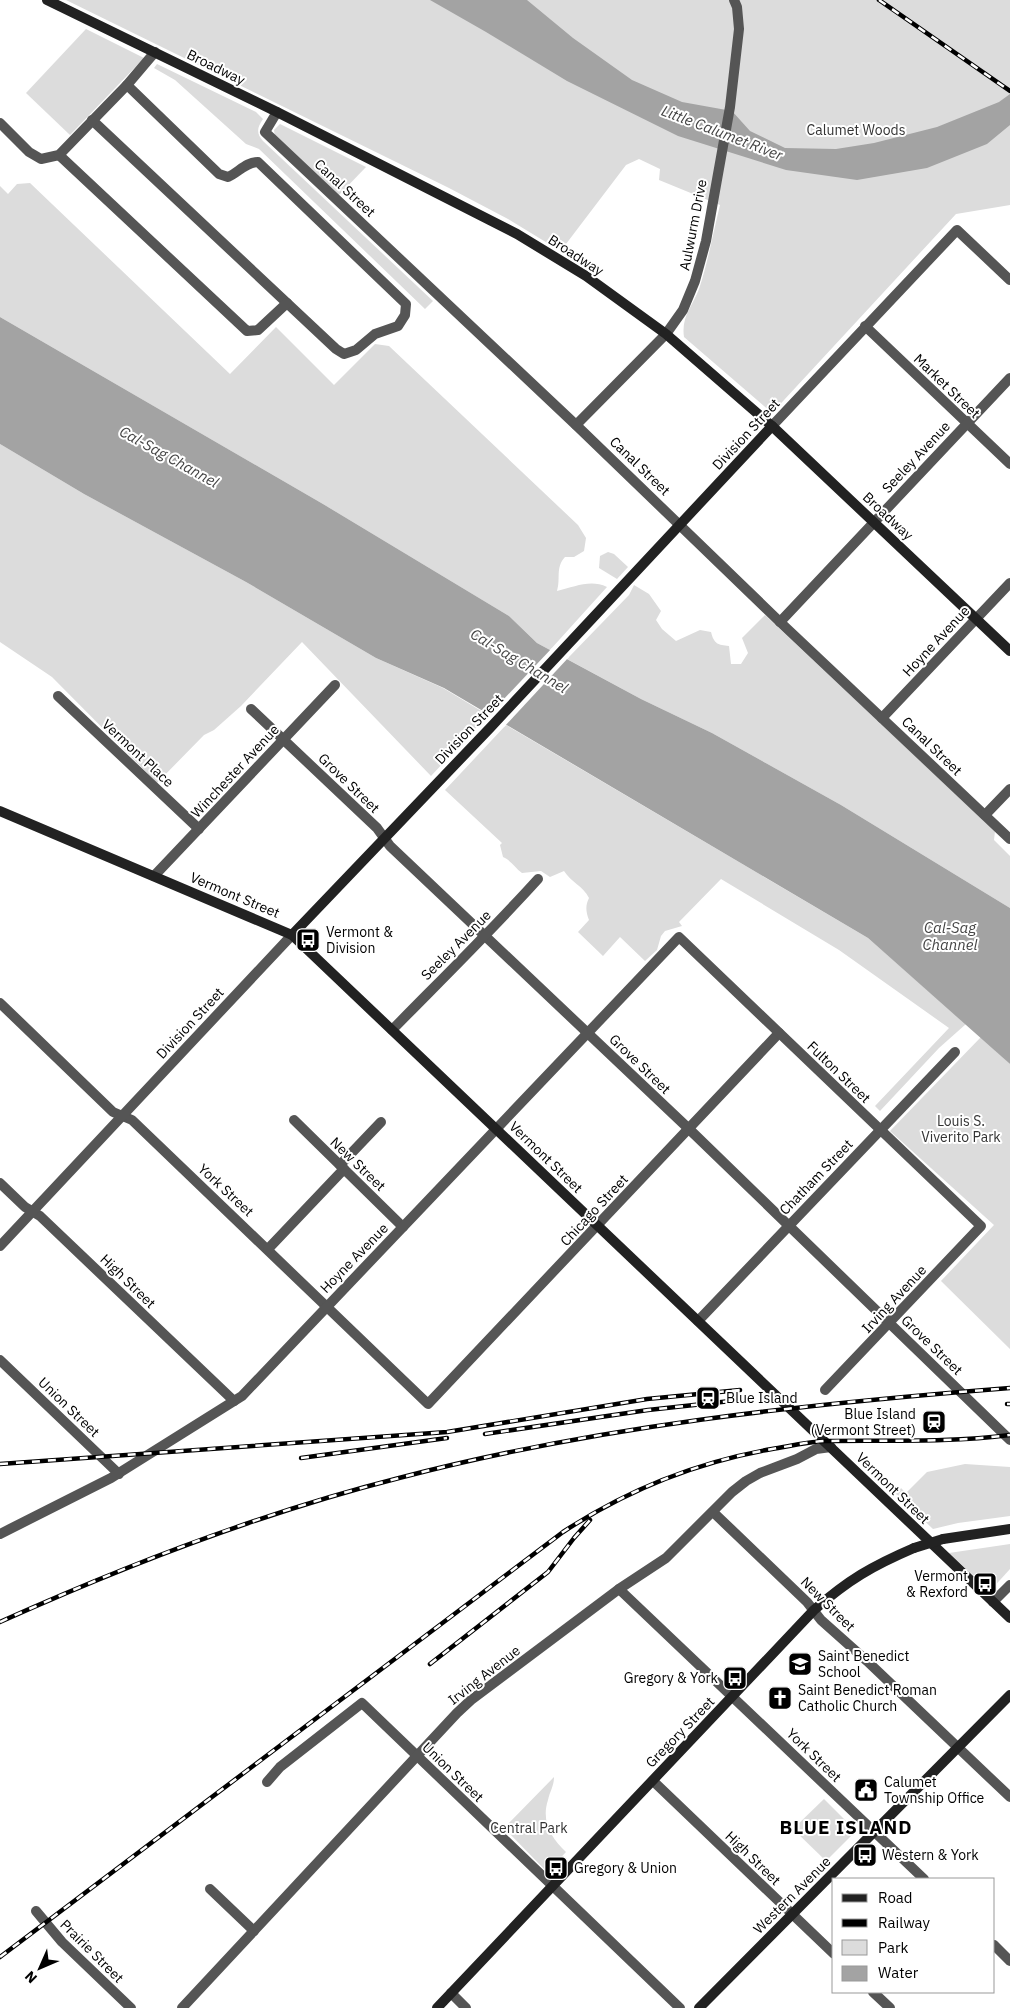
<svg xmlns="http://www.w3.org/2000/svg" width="1010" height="2008" font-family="'IBM Plex Sans',sans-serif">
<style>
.green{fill:#dcdcdc}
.water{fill:#a3a3a3}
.pier{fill:#fff}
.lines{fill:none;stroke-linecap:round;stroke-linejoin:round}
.street{stroke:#555;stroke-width:10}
.secondary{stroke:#222;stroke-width:10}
.rail-casing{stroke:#000;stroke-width:4.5}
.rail{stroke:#fff;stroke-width:2.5;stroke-dasharray:8;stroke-linecap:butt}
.secondary-bridge{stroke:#222;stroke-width:10}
.labels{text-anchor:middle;stroke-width:4;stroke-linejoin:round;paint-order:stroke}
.street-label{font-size:14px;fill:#000;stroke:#fff}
.park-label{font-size:14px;fill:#333;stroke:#fff}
.poi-label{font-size:14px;fill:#000;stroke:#fff;text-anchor:start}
.water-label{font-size:15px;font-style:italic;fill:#444;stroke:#fff}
.district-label{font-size:19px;font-weight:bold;letter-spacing:1px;fill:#000;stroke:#fff}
</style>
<rect width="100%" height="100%" fill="#fff"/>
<g class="green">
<path d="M 66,0 L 1010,0 L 1010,205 L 956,214 L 772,413 L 684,337 C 681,317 692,307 699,289 C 708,262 713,233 720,205 L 659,180 L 660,169 L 639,159 L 626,165 L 566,244 L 549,244 L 508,219 L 449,188 Z"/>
<polygon points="86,29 144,58 70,135 26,93"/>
<path d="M 157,64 L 256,112 L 263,119 C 257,128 256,133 263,141 L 433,301 L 425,309 L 259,149 L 246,144 L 175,80 L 154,68 Z"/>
<polygon points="280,124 366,167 338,196 275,137 274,130"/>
<path d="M 30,183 L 230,374 L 276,327 L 334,385 L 375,344 L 389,346 L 578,525 L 586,538 L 584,551 L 574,557 L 565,557 C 555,568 561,578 557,591 C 575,587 590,579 607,587 L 550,650 L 537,643 L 509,616 L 323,504 L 0,317 L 0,186 L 8,194 L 17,184 Z"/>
<polygon points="0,444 84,494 246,582 376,658 443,688 488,715 431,776 302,642 241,706 214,730 204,735 157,783 52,677 0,642"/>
<polygon points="608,552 614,554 628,567 617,579 599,568 600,556"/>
<path d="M 634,585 L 649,594 L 661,611 L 656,620 L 662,629 L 676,641 L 700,630 L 711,632 C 714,644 718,645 729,646 L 731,664 L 741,664 L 748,653 L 742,638 L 765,615 L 995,831 L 994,840 L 1010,856 L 1010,908 L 841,805 L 712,733 L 641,699 L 567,659 L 629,595 Z"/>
<path d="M 506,725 L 868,938 L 966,1024 L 939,1048 L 880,1111 L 875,1106 L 949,1028 L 839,950 L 721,879 L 679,922 L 682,926 L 665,931 L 661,936 L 657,950 L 645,961 L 620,937 L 603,956 L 578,932 L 589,920 C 586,912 585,906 589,898 C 583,886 571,882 564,871 L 550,877 L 541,871 L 522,873 C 515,868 512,861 503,857 L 500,845 L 502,843 L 445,790 Z"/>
<polygon points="981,1037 1010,1064 1010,1349 941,1281 994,1225 890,1131"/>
<polygon points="965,1464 1010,1467 1010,1516 958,1523 933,1529 896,1494 901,1488 906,1493 927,1472"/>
<polygon points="1010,1544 1010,1569 990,1591 949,1553"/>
<path d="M 554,1777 C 554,1786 550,1791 548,1800 C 541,1821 551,1838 566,1852 L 547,1872 L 504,1828 Z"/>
<polygon points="824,1799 856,1831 826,1861 793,1829"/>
</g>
<g class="water">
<polygon points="430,0 527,0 573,38 632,80 682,102 732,111 750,131 785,148 836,149 874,143 937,127 999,102 1010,94 1010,125 987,144 927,168 857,180 786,170 678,136 567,81 486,32"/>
<polygon points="0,317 323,504 509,616 537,643 641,699 712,733 841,805 1010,908 1010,1064 868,938 444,688 376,658 246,582 84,494 0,444"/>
</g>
<polygon class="pier" points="552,648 569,657 504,727 487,717"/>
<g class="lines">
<g class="street">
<polyline points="277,112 265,132 576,425 780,622 1010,839"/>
<path d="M 92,120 L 336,349 L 344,354 L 356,350 L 375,334 L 398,326 L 405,315 L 406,304 L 258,162 C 246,162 239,172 228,177 L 219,174 L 127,85"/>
<polyline points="0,123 29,152 41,159 59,155 127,85 155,52"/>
<polyline points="59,155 247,331 258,330 287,303"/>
<polyline points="865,326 1010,464"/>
<polyline points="576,425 666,334 683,310 695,281 706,241 730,107 739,29 737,7 734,0"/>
<polyline points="772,426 957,230 1010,280"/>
<polyline points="780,622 1010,378"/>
<polyline points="58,696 199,829"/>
<polyline points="251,709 377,828 390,846 689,1129 1010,1440"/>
<polyline points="882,718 1010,583"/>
<polyline points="985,815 1010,789"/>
<polyline points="154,876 335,685"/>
<polyline points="0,1003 113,1112 132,1120 428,1404 779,1033"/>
<path d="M 392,1030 C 441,980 491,931 538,879"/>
<polyline points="294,1120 403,1227"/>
<polyline points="340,1165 381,1122"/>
<polyline points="0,1183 25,1207 40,1216 234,1401"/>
<polyline points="0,1246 292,935"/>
<polyline points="268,1249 344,1169"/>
<polyline points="698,1321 955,1052"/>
<polyline points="0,1360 119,1474"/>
<polyline points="713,1512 807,1602 821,1620 867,1661 1010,1797"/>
<polyline points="0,1534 111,1478 242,1396 679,937 981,1226 825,1390"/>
<polyline points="619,1589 924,1879"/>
<polyline points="993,1602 1010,1585"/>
<polyline points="653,1781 834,1954"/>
<polyline points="267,1782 280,1767 362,1703 680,2008"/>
<polyline points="210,1889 254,1931"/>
<polyline points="36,1911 62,1942 131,2008"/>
<polyline points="994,1945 1010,1961"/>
<polyline points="873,1992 890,2008"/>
<polyline points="451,1993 466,2008"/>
<polyline points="182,2008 457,1713 471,1700 619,1589 666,1558 732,1492 746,1481 760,1473 797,1459 816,1449 831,1447"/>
</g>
<g class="secondary">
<polyline points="47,0 277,112 517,234 586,276 666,334 772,426 1010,651"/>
<polyline points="0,811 292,935 1010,1618"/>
<polyline points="292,935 489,729 772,426"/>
<polyline points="943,1539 1010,1529"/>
<path d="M 437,2008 L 814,1610 C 848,1580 872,1566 914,1548"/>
<polyline points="699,2008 1010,1695"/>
</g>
<g class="rail-casing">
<g id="rail">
<polyline points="879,0 1010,91"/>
<polyline points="1007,1404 1010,1404"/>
<polyline points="485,1434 648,1410 740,1400"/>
<polyline points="301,1458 447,1438"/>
<polyline points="0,1464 447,1432 647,1399 740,1390"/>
<path d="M 0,1622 C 129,1564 261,1513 399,1478 C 598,1426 805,1404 1010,1388"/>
<polyline points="430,1664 548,1572 574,1538 590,1520"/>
<path d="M 0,1957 L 563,1532 C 627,1490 697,1462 772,1449 C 790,1446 807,1442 825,1441 C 886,1440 949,1443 1010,1435"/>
</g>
</g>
<use href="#rail" class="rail"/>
<polyline class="secondary-bridge" points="914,1548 943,1539"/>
</g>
<defs>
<g id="bus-square" transform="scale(1.25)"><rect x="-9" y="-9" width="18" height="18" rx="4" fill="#000" stroke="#fff"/><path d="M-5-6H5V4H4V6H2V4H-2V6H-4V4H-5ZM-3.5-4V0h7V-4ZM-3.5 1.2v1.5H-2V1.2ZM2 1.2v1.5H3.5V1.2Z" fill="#fff"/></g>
<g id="station-square" transform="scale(1.25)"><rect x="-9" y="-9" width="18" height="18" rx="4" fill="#000" stroke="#fff"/><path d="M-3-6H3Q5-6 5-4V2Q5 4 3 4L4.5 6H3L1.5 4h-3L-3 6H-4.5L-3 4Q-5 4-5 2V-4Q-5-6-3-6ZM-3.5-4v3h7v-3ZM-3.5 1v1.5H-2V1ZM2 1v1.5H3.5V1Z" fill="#fff"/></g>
<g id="school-square" transform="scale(1.25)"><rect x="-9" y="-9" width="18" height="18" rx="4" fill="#000" stroke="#fff"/><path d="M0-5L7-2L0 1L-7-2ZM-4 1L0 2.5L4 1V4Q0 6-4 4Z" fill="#fff"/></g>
<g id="church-square" transform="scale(1.25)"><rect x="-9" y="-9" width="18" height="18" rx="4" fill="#000" stroke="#fff"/><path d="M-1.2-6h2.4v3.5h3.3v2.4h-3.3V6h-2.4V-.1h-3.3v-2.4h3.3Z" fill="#fff"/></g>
<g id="civic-square" transform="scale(1.25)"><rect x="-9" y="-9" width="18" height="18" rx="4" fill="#000" stroke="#fff"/><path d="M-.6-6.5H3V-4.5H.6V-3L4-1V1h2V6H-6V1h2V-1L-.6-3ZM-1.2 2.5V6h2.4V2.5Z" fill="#fff"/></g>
</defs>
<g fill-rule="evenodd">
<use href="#bus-square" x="308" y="940"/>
<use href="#station-square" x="708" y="1398"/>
<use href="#station-square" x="934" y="1422"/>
<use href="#bus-square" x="985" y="1584"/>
<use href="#school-square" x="800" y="1664"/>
<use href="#bus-square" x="735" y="1678"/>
<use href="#church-square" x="780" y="1698"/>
<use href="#civic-square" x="866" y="1790"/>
<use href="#bus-square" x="865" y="1855"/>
<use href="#bus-square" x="556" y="1868"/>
</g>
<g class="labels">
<g class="street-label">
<text transform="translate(216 67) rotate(26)" y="5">Broadway</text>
<text transform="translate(345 188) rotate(43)" y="5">Canal Street</text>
<text transform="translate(693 225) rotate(-79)" y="5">Aulwurm Drive</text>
<text transform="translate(576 255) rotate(33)" y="5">Broadway</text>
<text transform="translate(947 386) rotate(44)" y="5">Market Street</text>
<text transform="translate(746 434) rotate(-47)" y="5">Division Street</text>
<text transform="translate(916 457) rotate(-47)" y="5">Seeley Avenue</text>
<text transform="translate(640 466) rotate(44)" y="5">Canal Street</text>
<text transform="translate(888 516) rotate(43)" y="5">Broadway</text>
<text transform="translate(936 641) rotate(-47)" y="5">Hoyne Avenue</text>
<text transform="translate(469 729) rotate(-46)" y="5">Division Street</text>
<text transform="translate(932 746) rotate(44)" y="5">Canal Street</text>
<text transform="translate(138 753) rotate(43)" y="5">Vermont Place</text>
<text transform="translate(235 771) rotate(-47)" y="5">Winchester Avenue</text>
<text transform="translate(349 783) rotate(44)" y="5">Grove Street</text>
<text transform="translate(235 895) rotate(23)" y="5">Vermont Street</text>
<text transform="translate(456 945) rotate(-45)" y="5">Seeley Avenue</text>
<text transform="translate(190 1023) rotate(-47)" y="5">Division Street</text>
<text transform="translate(640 1064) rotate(44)" y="5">Grove Street</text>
<text transform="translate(839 1072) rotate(44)" y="5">Fulton Street</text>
<text transform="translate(546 1157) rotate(44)" y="5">Vermont Street</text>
<text transform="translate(358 1164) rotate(44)" y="5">New Street</text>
<text transform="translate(816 1177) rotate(-46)" y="5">Chatham Street</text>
<text transform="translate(226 1190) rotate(43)" y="5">York Street</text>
<text transform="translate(594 1210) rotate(-47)" y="5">Chicago Street</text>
<text transform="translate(354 1258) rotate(-46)" y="5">Hoyne Avenue</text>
<text transform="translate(128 1281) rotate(44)" y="5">High Street</text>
<text transform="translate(894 1299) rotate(-47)" y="5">Irving Avenue</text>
<text transform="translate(932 1345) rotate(44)" y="5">Grove Street</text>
<text transform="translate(69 1407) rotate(44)" y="5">Union Street</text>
<text transform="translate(893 1488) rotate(44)" y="5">Vermont Street</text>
<text transform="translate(828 1604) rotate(45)" y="5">New Street</text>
<text transform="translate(484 1675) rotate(-38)" y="5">Irving Avenue</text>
<text transform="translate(680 1732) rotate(-46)" y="5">Gregory Street</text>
<text transform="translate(814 1755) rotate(44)" y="5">York Street</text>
<text transform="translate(453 1772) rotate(44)" y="5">Union Street</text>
<text transform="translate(753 1858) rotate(44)" y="5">High Street</text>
<text transform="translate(792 1895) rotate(-45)" y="5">Western Avenue</text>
<text transform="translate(92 1951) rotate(45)" y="5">Prairie Street</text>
</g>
<g class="park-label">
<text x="856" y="135">Calumet Woods</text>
<text x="961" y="1126">Louis S.<tspan x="961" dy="16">Viverito Park</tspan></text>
<text x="529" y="1833">Central Park</text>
</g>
<g class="poi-label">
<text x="326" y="937">Vermont &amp;<tspan x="326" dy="16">Division</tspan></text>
<text x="726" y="1403">Blue Island</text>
<text x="916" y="1419" text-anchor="end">Blue Island<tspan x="916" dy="16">(Vermont Street)</tspan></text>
<text x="968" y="1581" text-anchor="end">Vermont<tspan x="968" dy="16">&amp; Rexford</tspan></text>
<text x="818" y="1661">Saint Benedict<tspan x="818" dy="16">School</tspan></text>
<text x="718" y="1683" text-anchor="end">Gregory &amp; York</text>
<text x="798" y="1695">Saint Benedict Roman<tspan x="798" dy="16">Catholic Church</tspan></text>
<text x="884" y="1787">Calumet<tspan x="884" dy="16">Township Office</tspan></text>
<text x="882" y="1860">Western &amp; York</text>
<text x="574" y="1873">Gregory &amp; Union</text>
</g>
<g class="water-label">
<text transform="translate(722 133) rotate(21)" y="5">Little Calumet River</text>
<text transform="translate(169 457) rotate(29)" y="5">Cal-Sag Channel</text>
<text transform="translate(519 661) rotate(31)" y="5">Cal-Sag Channel</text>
<text x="950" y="933">Cal-Sag<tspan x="950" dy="17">Channel</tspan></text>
</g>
<g class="district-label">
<text x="846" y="1834">BLUE ISLAND</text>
</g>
</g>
<rect x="832" y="1878" width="162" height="115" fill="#ffffff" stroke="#999999"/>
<rect x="842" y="1894" width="25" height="8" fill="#222222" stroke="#999999"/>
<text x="878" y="1903" font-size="15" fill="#000000">Road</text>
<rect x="842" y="1919" width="25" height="8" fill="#000000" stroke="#999999"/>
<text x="878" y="1928" font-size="15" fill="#000000">Railway</text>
<rect x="842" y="1940" width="25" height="15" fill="#dcdcdc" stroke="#999999"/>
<text x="878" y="1953" font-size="15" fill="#000000">Park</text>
<rect x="842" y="1966" width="25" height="15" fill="#a3a3a3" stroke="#999999"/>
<text x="878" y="1978" font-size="15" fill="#000000">Water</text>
<g transform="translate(40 1968) rotate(225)" stroke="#ffffff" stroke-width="4" paint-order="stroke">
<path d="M0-4L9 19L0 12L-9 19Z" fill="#000000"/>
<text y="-8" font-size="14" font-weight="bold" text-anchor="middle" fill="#000000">N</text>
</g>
</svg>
